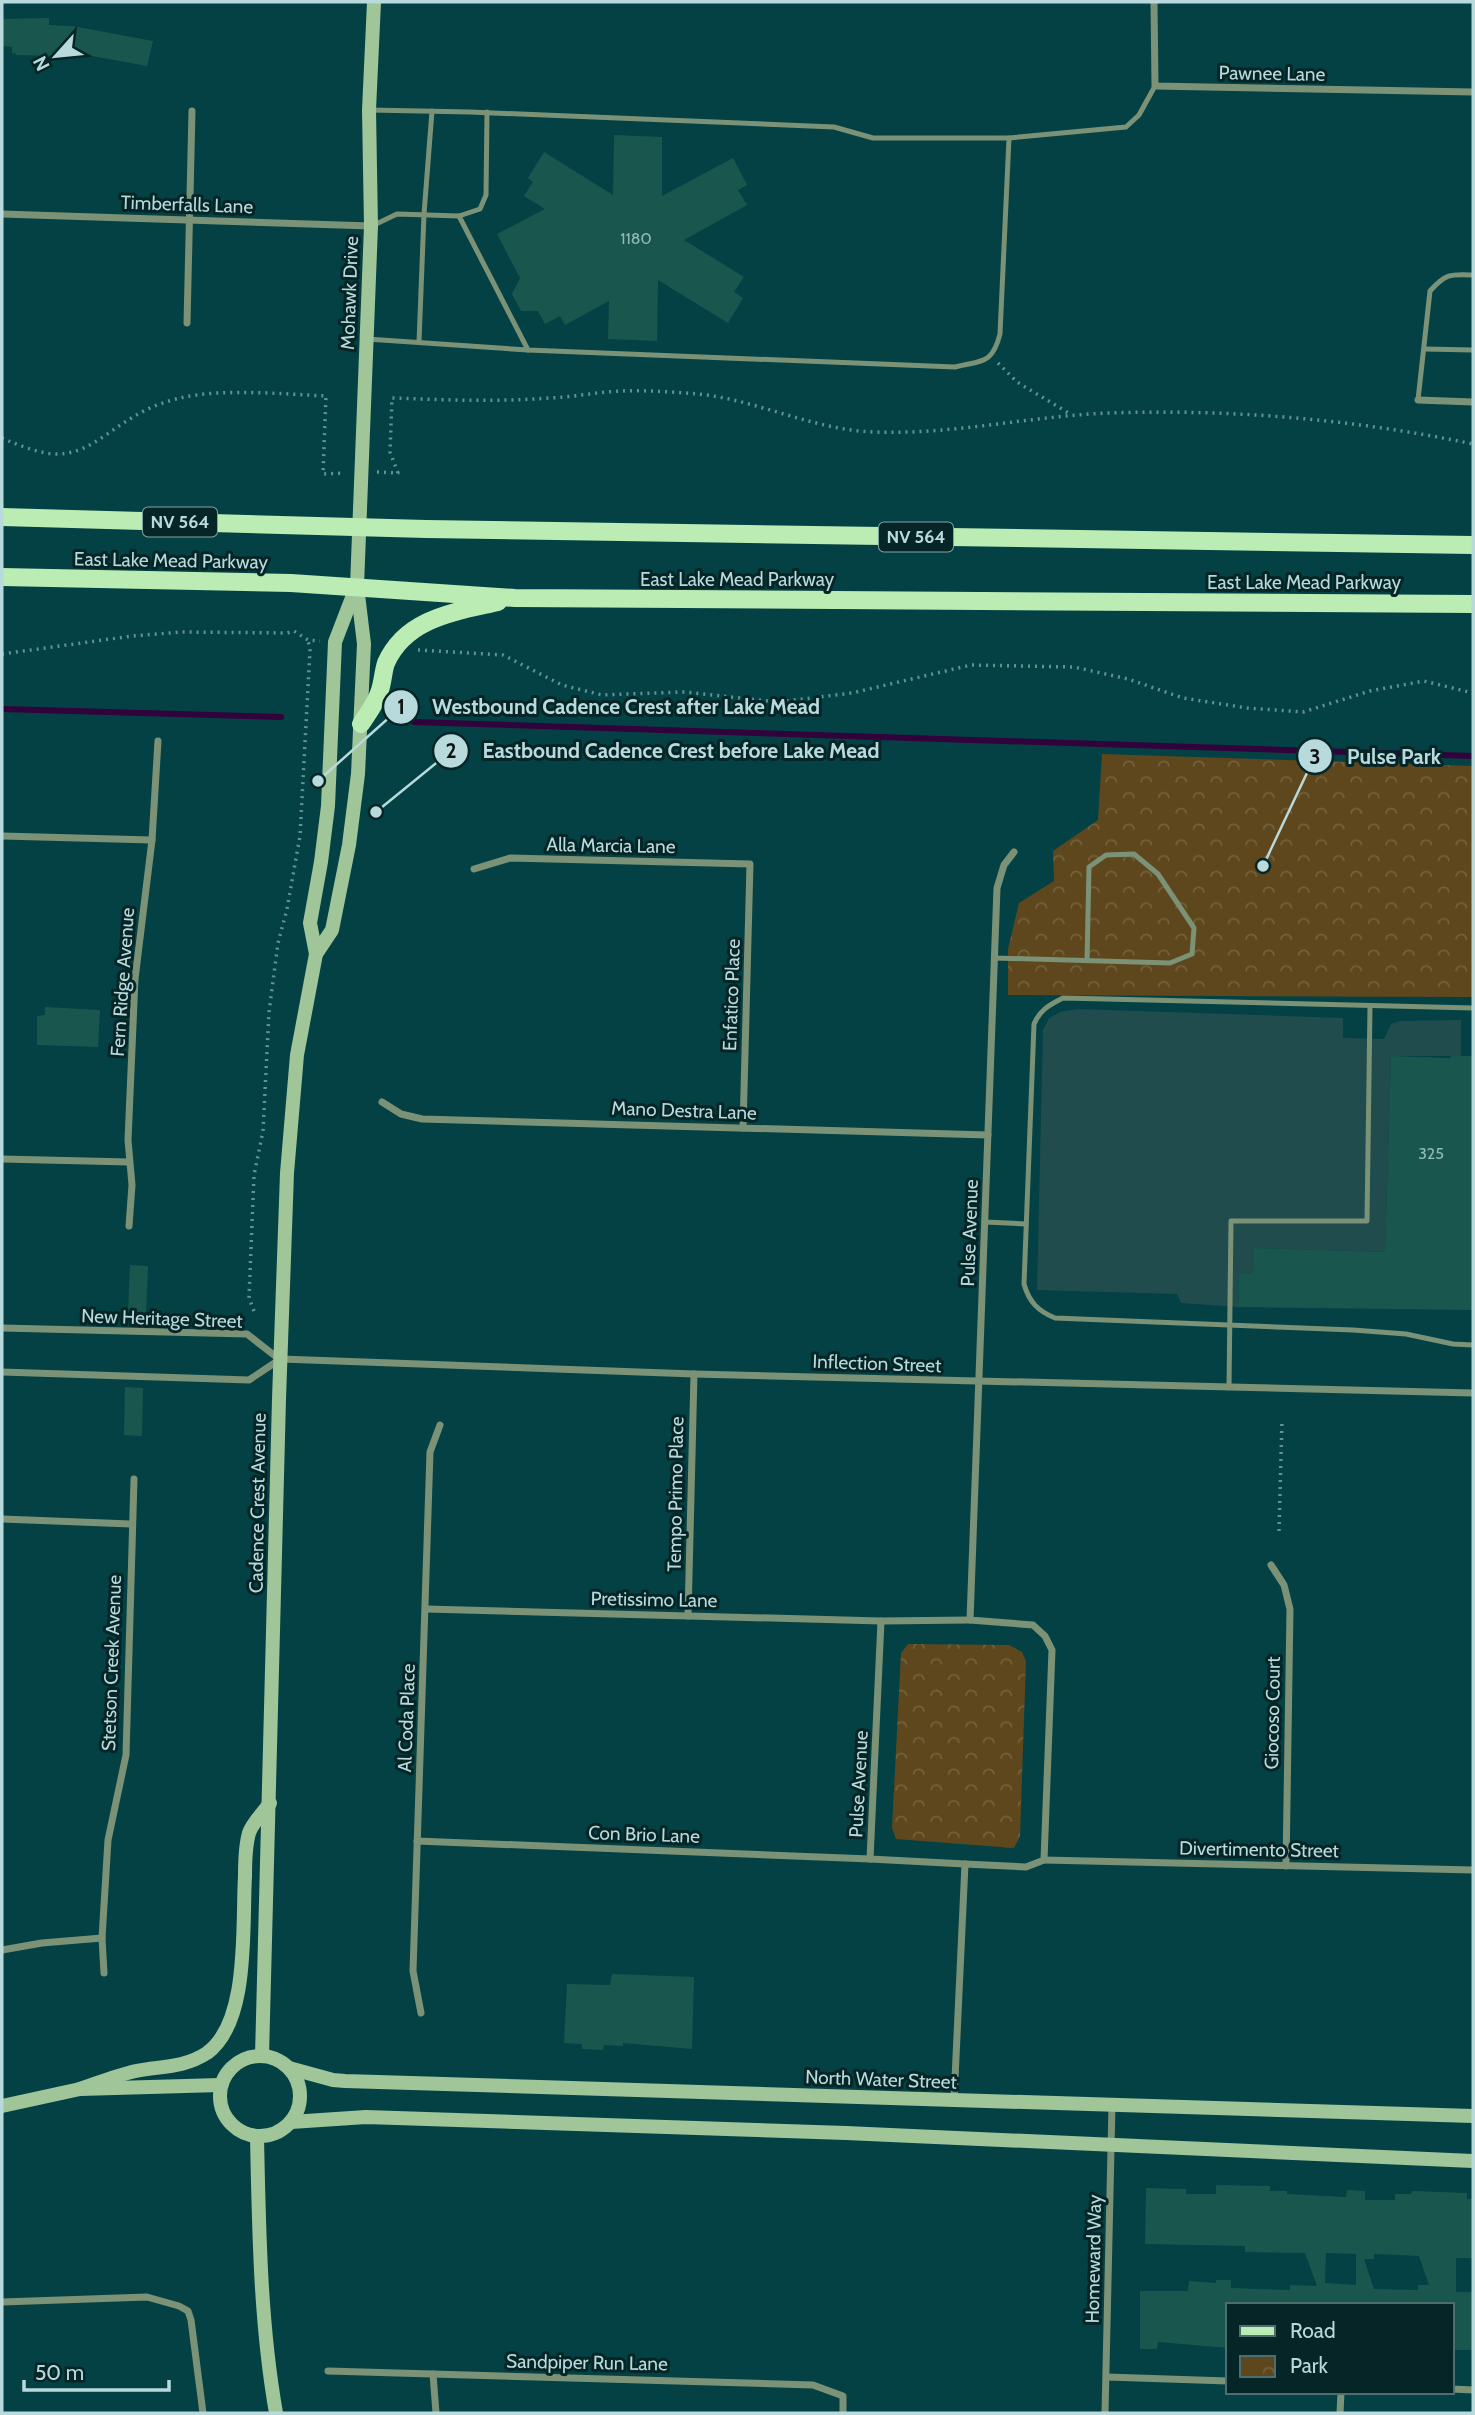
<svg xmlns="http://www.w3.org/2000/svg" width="1475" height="2415" font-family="Cabin,sans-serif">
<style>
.built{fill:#204c4e}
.park{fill:url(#park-crowns)}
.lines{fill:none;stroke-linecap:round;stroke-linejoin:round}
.stream{stroke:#32023b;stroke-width:6}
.building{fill:#19574e;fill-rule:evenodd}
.path{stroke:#649294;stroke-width:3.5;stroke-dasharray:2 5;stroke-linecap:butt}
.lane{stroke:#7b9277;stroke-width:5}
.street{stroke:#7b9277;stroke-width:7}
.secondary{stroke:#9fc599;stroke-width:14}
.primary{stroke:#bbecb3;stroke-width:18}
.labels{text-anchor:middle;stroke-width:6;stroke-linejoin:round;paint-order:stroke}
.number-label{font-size:16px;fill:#91b9b8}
.shield{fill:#062526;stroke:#83a4a5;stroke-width:2}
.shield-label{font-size:18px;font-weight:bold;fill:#b9dadc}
.street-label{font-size:19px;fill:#b9dadc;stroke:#062526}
.leader{fill:none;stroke:#b9dadc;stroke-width:2.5}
.callout-dot{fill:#b9dadc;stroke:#062526;stroke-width:2.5}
.mark-label{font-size:21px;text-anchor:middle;font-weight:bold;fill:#111}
.callout-label{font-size:21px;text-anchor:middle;font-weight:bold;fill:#b9dadc;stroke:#062526;stroke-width:6;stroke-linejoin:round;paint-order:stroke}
</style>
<defs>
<pattern id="park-crowns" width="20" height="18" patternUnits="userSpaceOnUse" patternTransform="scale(1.75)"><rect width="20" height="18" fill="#5e471c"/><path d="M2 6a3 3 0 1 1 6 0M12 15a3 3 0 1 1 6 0" fill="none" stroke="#73613c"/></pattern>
</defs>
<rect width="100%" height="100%" fill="#044144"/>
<polygon class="built" points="1077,1009 1343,1018 1343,1038 1384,1039 1391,1024 1400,1021 1461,1020 1461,1056 1391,1056 1385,1252 1254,1248 1253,1274 1239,1274 1238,1307 1181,1303 1177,1294 1037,1290 1043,1030 1049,1018 1060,1012"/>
<g class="park">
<polygon points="1102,754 1473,766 1473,997 1008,995 1008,949 1019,903 1054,881 1053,851 1098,820"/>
<polygon points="908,1644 1009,1645 1022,1652 1026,1661 1020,1836 1014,1848 896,1839 892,1828 901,1653"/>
</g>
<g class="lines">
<g class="stream">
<polyline points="2,709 281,717"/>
<polyline points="414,722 1473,756"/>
</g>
</g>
<g class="building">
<polygon points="49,18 49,25 72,26 153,41 147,66 59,50 58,56 16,55 16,54 12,53 12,47 2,46 2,19"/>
<polygon points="614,135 662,137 662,196 733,158 747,185 738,190 747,205 684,240 744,277 734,292 743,298 728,323 658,280 657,341 608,339 609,301 565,325 560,316 545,324 538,311 521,311 512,294 520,278 497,234 545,209 524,196 533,182 528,178 544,152 613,195"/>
<polygon points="45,1007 100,1010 98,1047 37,1045 37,1016 45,1015"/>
<polygon points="1391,1056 1450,1058 1451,1056 1473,1056 1473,1310 1238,1307 1239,1274 1253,1274 1254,1248 1385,1252"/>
<polygon points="130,1265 148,1266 146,1313 128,1312"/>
<polygon points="125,1387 143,1388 142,1436 124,1435"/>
<polygon points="612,1974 694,1977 692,2049 623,2043 623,2046 604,2045 603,2050 582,2049 582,2044 564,2043 567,1984 610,1985"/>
<path d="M 1216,2185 L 1270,2186 L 1270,2191 L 1287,2191 L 1287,2194 L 1346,2197 L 1347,2190 L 1365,2191 L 1365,2200 L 1395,2200 L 1395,2194 L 1411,2194 L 1412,2191 L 1467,2193 L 1467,2199 L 1473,2199 L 1473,2258 L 1456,2258 L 1456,2292 L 1473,2292 L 1473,2350 L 1452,2350 L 1452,2305 L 1228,2305 L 1228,2348 L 1158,2342 L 1157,2349 L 1140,2349 L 1140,2291 L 1188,2291 L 1189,2281 L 1216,2283 L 1216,2280 L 1231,2280 L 1231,2288 L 1290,2290 L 1290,2285 L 1317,2286 L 1305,2253 L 1245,2252 L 1245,2246 L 1145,2244 L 1146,2188 L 1186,2189 L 1186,2194 L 1216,2194 ZM 1326,2253 L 1356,2254 L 1356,2285 L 1325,2283 ZM 1374,2254 L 1419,2256 L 1429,2285 L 1418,2285 L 1418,2290 L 1374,2289 L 1364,2259 L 1374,2259 Z"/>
</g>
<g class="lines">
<g class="path">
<polyline points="998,363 1017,382 1072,415"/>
<path d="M 2,438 C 18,445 35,452 53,454 C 84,456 106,433 130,419 C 145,409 163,402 180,398 C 223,388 282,394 326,396 L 323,474 L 345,473"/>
<path d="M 377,472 L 398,473 L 390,452 L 392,398 C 445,400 497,402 550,398 C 574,397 598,392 621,391 C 646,390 673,392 698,394 C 758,400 813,430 874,432 C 953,435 1030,416 1109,413 C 1231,409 1353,419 1473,444"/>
<polyline points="418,650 503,655 562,685 602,695 685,692 778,702 852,693 971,665 1074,667 1128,679 1183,698 1247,708 1303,712 1370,691 1424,681 1473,693"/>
<polyline points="2,654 132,636 182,632 287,633 294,631 308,640 320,641"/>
<polyline points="254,1311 249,1298 254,1175 263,1131 269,1012 278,943 287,909 300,836 310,650 308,640"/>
<polyline points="1279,1531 1282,1420"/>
</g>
<g class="lane">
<polyline points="370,110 470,112 834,127 873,138 1009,138 1126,127 1139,115 1155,86"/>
<path d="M 459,216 L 528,350 L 955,367 C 982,360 992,365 1000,334 L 1009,138"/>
<polyline points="374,225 397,214 459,216 480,209 486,195 487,112"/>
<polyline points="367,339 528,350"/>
<polyline points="419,342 424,214 432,111"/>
<polyline points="1424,349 1473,350"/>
<path d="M 1418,400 L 1430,291 C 1446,273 1451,274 1473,275"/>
<polyline points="995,958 1170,963 1192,954 1194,928 1158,874 1134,854 1106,855 1089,867 1087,961"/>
<path d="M 1473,1008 L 1063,998 C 1049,1005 1040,1010 1034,1024 L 1024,1284 C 1029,1302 1038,1311 1055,1318 L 1353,1330 L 1406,1334 L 1453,1344 L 1473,1345"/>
<polyline points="985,1222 1026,1224"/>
<polyline points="1229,1388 1231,1221 1367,1221 1370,1006"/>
</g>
<g class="street">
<polyline points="1154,2 1155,86 1473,92"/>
<polyline points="2,214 371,226"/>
<polyline points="187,323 192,111"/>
<polyline points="1418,400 1473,402"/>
<polyline points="2,836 152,840"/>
<polyline points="474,869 510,858 750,864 743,1128"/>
<polyline points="382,1102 401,1114 422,1119 988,1135"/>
<polyline points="2,1159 129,1162"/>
<polyline points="129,1226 132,1185 128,1140 135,979 152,840 158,741"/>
<polyline points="2,1328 247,1334 279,1359"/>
<polyline points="281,1359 694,1374 1473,1393"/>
<polyline points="2,1372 249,1380 279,1360"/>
<polyline points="2,1519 131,1524"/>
<polyline points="1271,1565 1284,1585 1290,1609 1286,1866"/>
<polyline points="426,1609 881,1621"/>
<polyline points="688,1616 694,1374"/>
<polyline points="417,1841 870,1859"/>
<polyline points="1044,1860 1473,1870"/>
<polyline points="965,1864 870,1859 881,1621 970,1620"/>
<polyline points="2,1950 42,1943 102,1938"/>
<polyline points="104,1973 102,1938 108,1840 126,1755 134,1479"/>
<polyline points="421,2013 413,1971 430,1452 440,1425"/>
<polyline points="954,2100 965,1864 1026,1867 1044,1860 1052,1650 1045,1636 1033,1625 970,1620 997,888 1004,865 1014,852"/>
<polyline points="2,2302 147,2297 179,2306 188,2311 191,2320 203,2413"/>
<polyline points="328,2371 813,2385 843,2396 843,2413"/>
<polyline points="433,2374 436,2413"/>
<polyline points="1107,2377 1228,2381"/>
<polyline points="1452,2389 1473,2390"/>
<polyline points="1105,2413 1112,2105"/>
<polyline points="1340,2413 1341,2392"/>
</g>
<g class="secondary">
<polyline points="316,954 310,923 321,862 328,806 335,642 355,590"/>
<circle cx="260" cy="2096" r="40"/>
<polyline points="262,2056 279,1399 287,1173 297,1055 316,954 332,930 349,845 358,774 364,644 357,586 371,226 369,110 374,2"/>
<polyline points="289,2068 333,2080 345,2081 1473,2116"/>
<path d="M 80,2089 C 98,2083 117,2075 136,2071 C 161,2066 184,2068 207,2053 C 250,2022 242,1925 245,1876 C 245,1862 245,1847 249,1833 C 252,1823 264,1812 270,1803"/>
<polyline points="2,2106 80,2089 220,2085"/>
<polyline points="291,2122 366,2117 846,2133 1473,2161"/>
<path d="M 257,2137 C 259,2229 260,2322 276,2413"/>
</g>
<g class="primary">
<polyline points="2,517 426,529 1473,545"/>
<polyline points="2,577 291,583 515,598 1473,604"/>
<path d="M 361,724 C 368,713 377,702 380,690 C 383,681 383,672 386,663 C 406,618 455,612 498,602"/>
</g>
</g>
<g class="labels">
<g class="number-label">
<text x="636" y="244">1180</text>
<text x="1431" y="1159">325</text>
</g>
<g class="shield">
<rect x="143" y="507.5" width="74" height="29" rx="5"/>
<rect x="879" y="522.5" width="74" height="29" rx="5"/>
</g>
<g class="shield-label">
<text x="180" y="528">NV 564</text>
<text x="916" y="543">NV 564</text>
</g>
<g class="street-label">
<text transform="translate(1272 73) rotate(1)" y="7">Pawnee Lane</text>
<text transform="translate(187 204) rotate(2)" y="7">Timberfalls Lane</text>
<text transform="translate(349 293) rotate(-88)" y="7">Mohawk Drive</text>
<text transform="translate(171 560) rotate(1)" y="7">East Lake Mead Parkway</text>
<text x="737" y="586">East Lake Mead Parkway</text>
<text x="1304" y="589">East Lake Mead Parkway</text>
<text transform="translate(611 845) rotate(1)" y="7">Alla Marcia Lane</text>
<text transform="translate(122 982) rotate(-86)" y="7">Fern Ridge Avenue</text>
<text transform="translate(731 995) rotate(-88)" y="7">Enfatico Place</text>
<text transform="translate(684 1110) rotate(2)" y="7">Mano Destra Lane</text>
<text transform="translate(969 1233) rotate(-88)" y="7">Pulse Avenue</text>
<text transform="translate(162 1318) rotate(2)" y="7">New Heritage Street</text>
<text transform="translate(877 1363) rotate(2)" y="7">Inflection Street</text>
<text transform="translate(675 1494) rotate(-89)" y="7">Tempo Primo Place</text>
<text transform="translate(257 1503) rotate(-89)" y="7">Cadence Crest Avenue</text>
<text transform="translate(654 1599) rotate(1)" y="7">Pretissimo Lane</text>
<text transform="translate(111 1663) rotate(-88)" y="7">Stetson Creek Avenue</text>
<text transform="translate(1272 1713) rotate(-89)" y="7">Giocoso Court</text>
<text transform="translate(406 1718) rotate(-88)" y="7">Al Coda Place</text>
<text transform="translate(858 1784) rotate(-87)" y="7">Pulse Avenue</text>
<text transform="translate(644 1834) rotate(2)" y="7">Con Brio Lane</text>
<text transform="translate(1259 1849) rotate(1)" y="7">Divertimento Street</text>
<text transform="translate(881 2079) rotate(2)" y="7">North Water Street</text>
<text transform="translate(1093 2259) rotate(-89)" y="7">Homeward Way</text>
<text transform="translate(587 2362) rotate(1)" y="7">Sandpiper Run Lane</text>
</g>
</g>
<path class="leader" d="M318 781L401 707M376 812L451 751M1263 866L1315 756"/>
<g class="callout-dot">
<circle cx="318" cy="781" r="7"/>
<circle cx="376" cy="812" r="7"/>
<circle cx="1263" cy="866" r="7"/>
<circle cx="401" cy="707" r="18"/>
<circle cx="451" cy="751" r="18"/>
<circle cx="1315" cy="756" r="18"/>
</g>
<g class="mark-label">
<text x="401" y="714">1</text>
<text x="451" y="758">2</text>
<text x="1315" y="764">3</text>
</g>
<g class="callout-label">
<text x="626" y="714">Westbound Cadence Crest after Lake Mead</text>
<text x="681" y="758">Eastbound Cadence Crest before Lake Mead</text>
<text x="1394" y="764">Pulse Park</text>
</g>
<rect width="1475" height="2415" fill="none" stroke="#b9dadc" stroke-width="7"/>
<rect x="1226" y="2303" width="228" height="91" fill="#062526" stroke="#4e6d6f" stroke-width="2"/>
<rect x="1240" y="2326" width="35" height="10" fill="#bbecb3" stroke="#4e6d6f" stroke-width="2"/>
<text x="1290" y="2338" font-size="21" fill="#b9dadc">Road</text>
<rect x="1240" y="2356" width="35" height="21" fill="url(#park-crowns)" stroke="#4e6d6f" stroke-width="2"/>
<text x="1290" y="2373" font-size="21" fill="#b9dadc">Park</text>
<g transform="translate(56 56) rotate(243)" stroke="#062526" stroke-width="5" paint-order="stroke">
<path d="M0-5L12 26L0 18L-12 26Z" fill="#b9dadc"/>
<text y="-10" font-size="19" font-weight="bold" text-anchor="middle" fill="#b9dadc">N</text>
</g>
<path d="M24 2380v10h145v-10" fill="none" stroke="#b9dadc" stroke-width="3.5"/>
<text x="35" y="2380" font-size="21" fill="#b9dadc" stroke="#062526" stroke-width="5" paint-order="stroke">50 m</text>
</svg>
